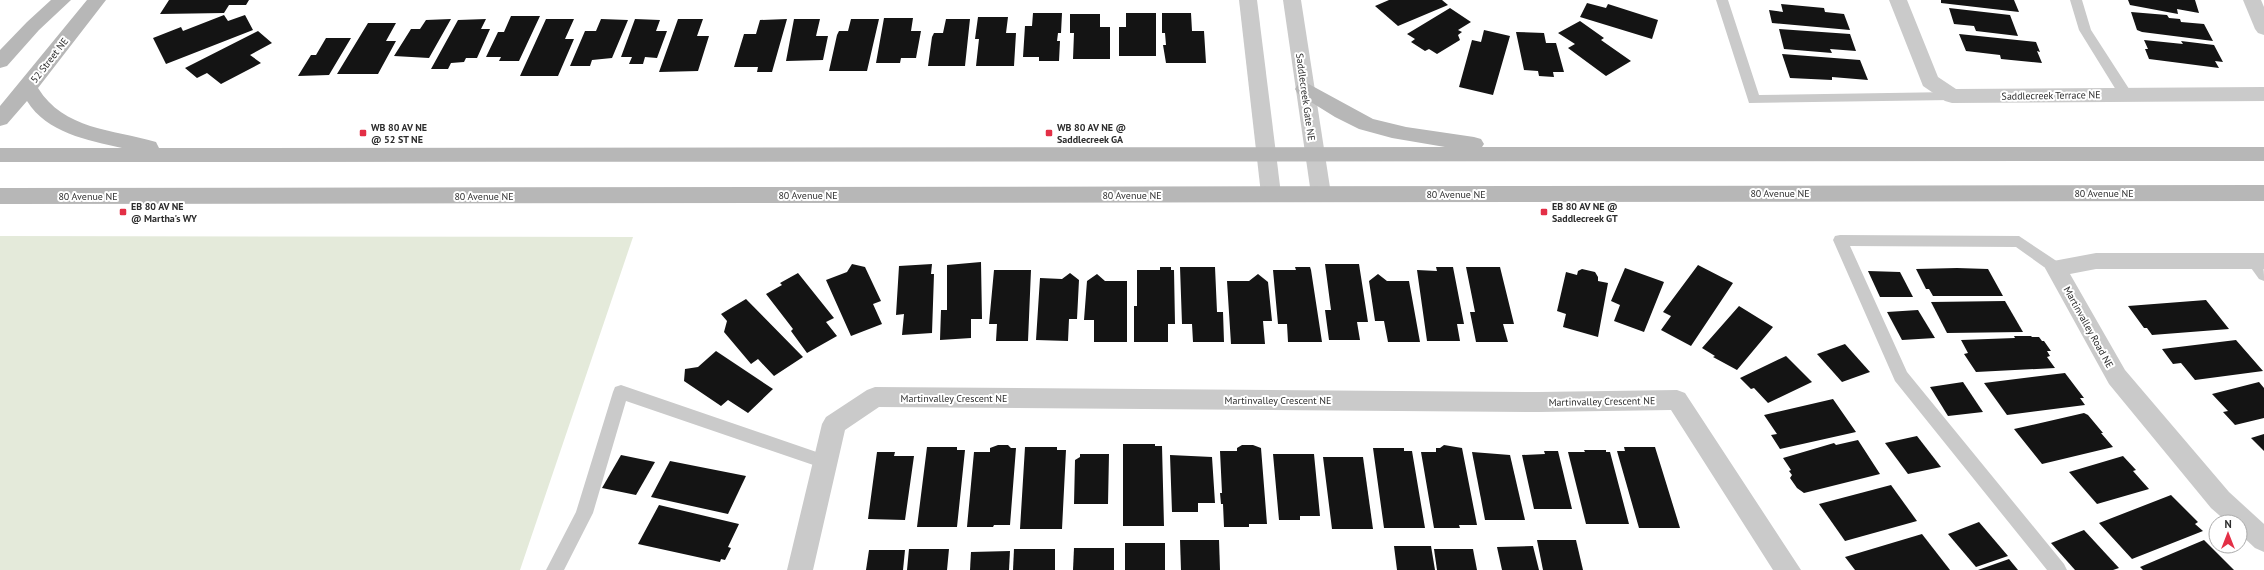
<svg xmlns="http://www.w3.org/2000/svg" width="2264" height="570" font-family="'PT Sans',sans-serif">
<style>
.green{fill:#e4eada}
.building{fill:#141414}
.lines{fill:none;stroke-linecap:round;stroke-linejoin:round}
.lane{fill:#cacaca;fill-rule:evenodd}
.street{fill:#cacaca;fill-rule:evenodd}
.secondary{fill:#b7b7b7;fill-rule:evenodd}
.poi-dot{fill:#e32f46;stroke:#fff;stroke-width:1.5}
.labels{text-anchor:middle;stroke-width:4;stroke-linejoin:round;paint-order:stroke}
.street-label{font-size:10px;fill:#2d2d2d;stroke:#fff}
.poi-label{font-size:10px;font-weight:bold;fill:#2d2d2d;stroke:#fff;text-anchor:start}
</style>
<rect width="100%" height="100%" fill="#fff"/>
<polygon class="green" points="0,236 633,237 520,570 0,570"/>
<g class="building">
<polygon points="169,0 249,0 246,5 229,5 224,13 160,14"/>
<polygon points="1389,0 1442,0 1448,5 1398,26 1375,6"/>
<polygon points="1941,0 2014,0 2019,12 1941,3"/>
<polygon points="2128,0 2195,0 2199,13 2177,9 2178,14 2130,5"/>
<polygon points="1587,3 1606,8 1608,4 1658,20 1652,39 1580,17"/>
<polygon points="1781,4 1824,8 1825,12 1844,14 1850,30 1772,23 1769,10 1783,12"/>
<polygon points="1450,8 1471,22 1458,30 1462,32 1458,35 1460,40 1437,54 1429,49 1425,51 1411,42 1415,39 1407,34"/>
<polygon points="1949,8 2010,15 2018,36 1976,31 1974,26 1954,24"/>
<polygon points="2131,12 2167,15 2169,18 2180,19 2181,22 2204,24 2213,41 2142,32 2137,30"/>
<polygon points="1033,13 1062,13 1061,33 1058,33 1057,41 1060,41 1059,61 1039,61 1039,57 1023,57 1025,26 1032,26"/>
<polygon points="1126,13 1156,13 1156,56 1119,56 1119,27 1126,27"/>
<polygon points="1162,13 1191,13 1192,31 1204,31 1206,63 1166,63 1163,45 1166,45 1165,33 1162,33"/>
<polygon points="1070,14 1100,14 1100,27 1110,27 1110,59 1073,59 1074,33 1070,33"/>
<polygon points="224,15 228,21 245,15 253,30 166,64 153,38 181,27 183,31"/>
<polygon points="511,16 540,16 519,61 499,61 501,57 486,57 498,32 504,32"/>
<polygon points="978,17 1008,17 1006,33 1016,33 1014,66 976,66 979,39 975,39"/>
<polygon points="884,18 913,18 911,31 921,31 916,58 901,58 900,63 876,63"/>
<polygon points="451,19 429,58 394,56 411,29 420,29 426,20"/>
<polygon points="486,19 481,29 490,29 477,58 466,58 464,62 451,63 448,69 431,69 458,20"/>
<polygon points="546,19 574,19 565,39 574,39 558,76 520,76"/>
<polygon points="601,19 628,20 612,58 592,60 590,66 570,66 585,31 596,31"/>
<polygon points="635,19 660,20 656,31 667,31 657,58 645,57 643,64 629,64 632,57 621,57"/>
<polygon points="678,19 703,19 697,36 709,36 698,71 659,72"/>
<polygon points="787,19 772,72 757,72 758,67 734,67 744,34 756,34 760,20"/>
<polygon points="794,19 820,19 816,36 828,36 823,60 786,61"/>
<polygon points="851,19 879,19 867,71 829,71 837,35 839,31 848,31"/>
<polygon points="946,19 970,19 965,66 928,66 932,37 934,33 943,33"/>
<polygon points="1580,21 1604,38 1601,40 1631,61 1606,76 1568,48 1575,44 1558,33"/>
<polygon points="368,23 396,23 386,41 396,41 378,74 337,74"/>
<polygon points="1779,29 1850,34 1856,51 1830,49 1832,53 1784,49"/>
<polygon points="1484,30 1510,36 1493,95 1459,87 1472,40 1481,42"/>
<polygon points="258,31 272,43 250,55 261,63 221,84 207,73 197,78 185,68"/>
<polygon points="1516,32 1544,33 1546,43 1556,43 1564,72 1553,72 1554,77 1539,76 1538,71 1524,70"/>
<polygon points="1959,34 2036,42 2040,52 2037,51 2042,63 2001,59 2000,55 1966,51"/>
<polygon points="326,38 351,38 329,75 298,76 311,55 316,55"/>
<polygon points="2144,40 2183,44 2181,41 2214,45 2223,62 2215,61 2219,68 2149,59 2145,49 2148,49"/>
<polygon points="1782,54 1860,60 1868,80 1832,77 1832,80 1790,78"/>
<polygon points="981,262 982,319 971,319 971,338 940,340 941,310 947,310 947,265"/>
<polygon points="852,264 865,267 881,301 873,304 882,324 851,336 826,280 847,272"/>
<polygon points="932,264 931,274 934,274 932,333 902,335 904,314 896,315 899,266"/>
<polygon points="1325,264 1359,264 1368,322 1357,322 1360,340 1329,340 1325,310 1331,310"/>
<polygon points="1698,265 1733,283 1691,346 1661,330 1671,316 1663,312"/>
<polygon points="1160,267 1171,267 1171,270 1174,270 1175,324 1168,324 1168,342 1134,342 1134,306 1137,306 1137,270 1160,270"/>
<polygon points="1180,267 1215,267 1217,312 1223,312 1224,342 1193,342 1192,324 1182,324"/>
<polygon points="1295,267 1310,267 1311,270 1322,342 1288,342 1287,324 1278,324 1273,270 1296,270"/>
<polygon points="1436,267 1453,267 1464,324 1457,324 1460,341 1427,341 1417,270 1437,271"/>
<polygon points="1466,267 1500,267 1514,324 1503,324 1508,342 1476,342 1470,312 1475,312"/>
<polygon points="1625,268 1664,282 1644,332 1614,321 1620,305 1611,301"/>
<polygon points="1957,268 1988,269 2003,296 1933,296 1929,289 1926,289 1916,269"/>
<polygon points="1582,269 1595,272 1598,277 1598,281 1608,283 1598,337 1563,327 1566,314 1557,311 1566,272 1577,275 1578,271"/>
<polygon points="994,270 1031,270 1028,341 996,341 997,324 989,324"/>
<polygon points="1868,271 1900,272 1913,297 1880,297"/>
<polygon points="798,273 834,318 826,322 837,336 807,353 791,331 793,329 766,294 782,285 780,283"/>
<polygon points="1070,273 1079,280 1077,319 1069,319 1068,341 1036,340 1040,278 1062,279"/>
<polygon points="1097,274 1105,281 1127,281 1127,342 1094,342 1094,320 1084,320 1087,281"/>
<polygon points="1258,274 1268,282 1272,321 1263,321 1265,344 1231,344 1227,281 1249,281"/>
<polygon points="1378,274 1387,281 1409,281 1420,342 1388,342 1384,321 1375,321 1369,281"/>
<polygon points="746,299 803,357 774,376 758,359 751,364 724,332 727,321 721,314"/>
<polygon points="2206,300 2229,329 2152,335 2147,328 2144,328 2128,306"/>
<polygon points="2005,301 2023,332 1947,333 1931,302"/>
<polygon points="1739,306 1773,327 1737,370 1713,357 1715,356 1702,348"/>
<polygon points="1918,310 1935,338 1902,340 1887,312"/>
<polygon points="2014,336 2031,336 2032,337 2039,337 2042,341 2044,341 2051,351 2047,351 2050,356 2047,357 2055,368 1976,372 1964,354 1968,353 1961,340 2015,338"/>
<polygon points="2236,340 2263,371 2195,380 2181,363 2173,364 2162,349"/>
<polygon points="1845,344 1870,372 1842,382 1817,354"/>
<polygon points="716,351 773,389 748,413 728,400 721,406 684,381 685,369 698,367"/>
<polygon points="1786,356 1812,382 1768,403 1754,388 1751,389 1740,378"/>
<polygon points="2065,373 2084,398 2080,398 2085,405 2007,415 1984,383"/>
<polygon points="1963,382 1983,412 1948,416 1930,387"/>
<polygon points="2259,382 2264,388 2264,418 2235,425 2223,412 2228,411 2212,394"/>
<polygon points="1833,399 1856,432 1780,449 1771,435 1777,434 1764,415"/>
<polygon points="2084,413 2088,415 2103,433 2101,433 2113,447 2042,464 2014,429"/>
<polygon points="2264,434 2264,451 2251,438"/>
<polygon points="1917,436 1941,467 1908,474 1885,443"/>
<polygon points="1858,440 1880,474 1804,493 1797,488 1790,478 1792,475 1789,471 1791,470 1783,458 1834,443 1836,445"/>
<polygon points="1123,444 1155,444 1155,446 1162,446 1164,526 1123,526"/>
<polygon points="998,445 1008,445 1011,448 1016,448 1010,525 994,525 993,527 967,527 974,452 990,452 990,448"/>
<polygon points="1242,445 1253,445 1261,448 1267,524 1249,524 1249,527 1224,527 1223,504 1221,504 1220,493 1222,493 1220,451 1237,451 1237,448"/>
<polygon points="1444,445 1462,448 1477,525 1459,525 1460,528 1434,528 1421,452 1436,452 1436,448 1440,448"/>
<polygon points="927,447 957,447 957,450 965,450 957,527 917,527"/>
<polygon points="1025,447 1057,447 1057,450 1066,450 1062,529 1020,529"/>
<polygon points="1624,447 1655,447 1680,528 1639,528 1617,451 1625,451"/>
<polygon points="1373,448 1404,448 1404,451 1412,451 1425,528 1384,528"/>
<polygon points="1584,450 1606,450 1606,452 1610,452 1629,524 1586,524 1568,452 1585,452"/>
<polygon points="1544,451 1558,451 1572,509 1534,509 1522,455 1545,454"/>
<polygon points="877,452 895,452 894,456 914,456 905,520 868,519"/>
<polygon points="1472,452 1510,455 1525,520 1485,520"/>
<polygon points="1080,454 1109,454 1108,504 1074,504 1075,460 1080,457"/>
<polygon points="1273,454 1314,454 1320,516 1300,516 1300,520 1279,520"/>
<polygon points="621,455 655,462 636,495 602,488"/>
<polygon points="1170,455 1212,457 1215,503 1198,503 1198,512 1172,512"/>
<polygon points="2123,456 2136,470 2133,471 2149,489 2097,504 2069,472"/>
<polygon points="1323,457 1363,457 1373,529 1332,529"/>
<polygon points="670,461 746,476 728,514 651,497"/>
<polygon points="1891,485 1917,521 1845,541 1819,504"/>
<polygon points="2171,495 2198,522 2195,524 2203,531 2132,559 2099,523"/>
<polygon points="659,505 739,524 728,547 731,548 725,560 721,559 720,562 638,544"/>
<polygon points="1979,522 2008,556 1976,567 1948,534"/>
<polygon points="2084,530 2119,568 2113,570 2075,570 2051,543"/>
<polygon points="1922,534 1950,570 1855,570 1845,557"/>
<polygon points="1180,540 1219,540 1220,570 1181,570"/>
<polygon points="1537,540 1576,540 1583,570 1543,570"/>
<polygon points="2204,540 2234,570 2143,570 2140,567"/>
<rect x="1125" y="543" width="40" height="27"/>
<polygon points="1394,546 1431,546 1435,570 1397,570"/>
<polygon points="1533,546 1539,570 1502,570 1497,547"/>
<polygon points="1074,548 1114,548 1114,570 1073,570"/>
<polygon points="909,549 949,549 947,570 907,570"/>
<polygon points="1014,549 1055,549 1055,570 1013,570"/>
<polygon points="1434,549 1473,549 1477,570 1437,570"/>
<polygon points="869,550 905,550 903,570 866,570"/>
<polygon points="1010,551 1009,570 970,570 971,552"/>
<polygon points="2009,559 2018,570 1978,570"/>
</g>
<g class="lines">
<g class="lane">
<polygon points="1716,0 1728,0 1759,95 1952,92 1959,96 1952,100 1749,103"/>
<polygon points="2070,0 2082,0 2091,30 2133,95 2131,98 2121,98 2079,30"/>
<polygon points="1840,235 2019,236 2061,264 2063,268 2061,272 2056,274 2051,272 2016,247 1850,246 1907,372 2064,564 2067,570 2047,570 1895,381 1833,240 1835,236"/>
<path d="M 2253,255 C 2264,259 2264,270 2264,281 L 2259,279 L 2246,261 L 2248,257 Z"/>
<polygon points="621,385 831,457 833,462 831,467 825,469 626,401 593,513 564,570 546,570 576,512 613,392 615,387"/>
</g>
<g class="street">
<polygon points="1239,0 1257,0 1281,194 1278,199 1271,202 1264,199 1261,194"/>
<polygon points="1283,0 1301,0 1331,194 1328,199 1321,202 1314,199 1311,194"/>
<polygon points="1889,0 1907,0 1938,77 1956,89 2264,87 2264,101 1952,103 1945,101 1923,86"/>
<polygon points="2243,0 2261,0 2264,7 2264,35 2258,33 2255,29"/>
<polygon points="2096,253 2264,253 2264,269 2096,269 2070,274 2125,370 2229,492 2264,524 2264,552 2255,548 2240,534 2240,522 2227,522 2211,508 2109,384 2045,268 2048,262"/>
<polygon points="875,387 1539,392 1677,390 1685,393 1801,570 1773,570 1671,410 1539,412 879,407 845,430 813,570 787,570 822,424 826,417 867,390"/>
</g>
<g class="secondary">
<polygon points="51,0 71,0 39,30 7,66 0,68 0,50 27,22"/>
<path d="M 87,0 L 106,0 L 38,88 C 64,130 112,129 156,142 L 159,148 L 1445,147 L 1392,138 L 1359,129 L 1335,117 L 1298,94 L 1295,89 L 1298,84 L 1305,82 L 1373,119 L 1406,127 L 1474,137 L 1481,139 L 1484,144 L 1482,147 L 2264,147 L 2264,161 L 0,162 L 0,148 L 122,148 C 87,140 47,133 27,101 L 7,124 L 0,126 L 0,106 Z"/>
<polygon points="2264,185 2264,201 0,204 0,188"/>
</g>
</g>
<g class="poi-dot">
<rect x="359" y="129" width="8" height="8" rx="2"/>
<rect x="1045" y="129" width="8" height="8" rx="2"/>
<rect x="119" y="208" width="8" height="8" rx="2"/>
<rect x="1540" y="208" width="8" height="8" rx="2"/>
</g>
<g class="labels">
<g class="street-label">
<text transform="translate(49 60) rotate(-52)" y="4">52 Street NE</text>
<text transform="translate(2051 95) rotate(-1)" y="4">Saddlecreek Terrace NE</text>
<text transform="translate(1306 97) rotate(82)" y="4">Saddlecreek Gate NE</text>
<text x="1780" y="197">80 Avenue NE</text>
<text x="2104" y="197">80 Avenue NE</text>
<text x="1456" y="198">80 Avenue NE</text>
<text x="808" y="199">80 Avenue NE</text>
<text x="1132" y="199">80 Avenue NE</text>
<text x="88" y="200">80 Avenue NE</text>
<text x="484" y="200">80 Avenue NE</text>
<text transform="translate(2089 327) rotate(61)" y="4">Martinvalley Road NE</text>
<text x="954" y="402">Martinvalley Crescent NE</text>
<text x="1278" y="404">Martinvalley Crescent NE</text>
<text transform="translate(1602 401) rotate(-1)" y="4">Martinvalley Crescent NE</text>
</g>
<g class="poi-label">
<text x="371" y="131">WB 80 AV NE<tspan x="371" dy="12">@ 52 ST NE</tspan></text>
<text x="1057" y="131">WB 80 AV NE @<tspan x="1057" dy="12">Saddlecreek GA</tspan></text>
<text x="131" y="210">EB 80 AV NE<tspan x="131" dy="12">@ Martha's WY</tspan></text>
<text x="1552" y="210">EB 80 AV NE @<tspan x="1552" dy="12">Saddlecreek GT</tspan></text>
</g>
</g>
<g transform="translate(2228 534)"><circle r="19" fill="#ffffff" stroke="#ababab"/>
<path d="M0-3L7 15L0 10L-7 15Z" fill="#e32f46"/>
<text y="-6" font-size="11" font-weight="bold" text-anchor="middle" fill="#2d2d2d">N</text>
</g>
</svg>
